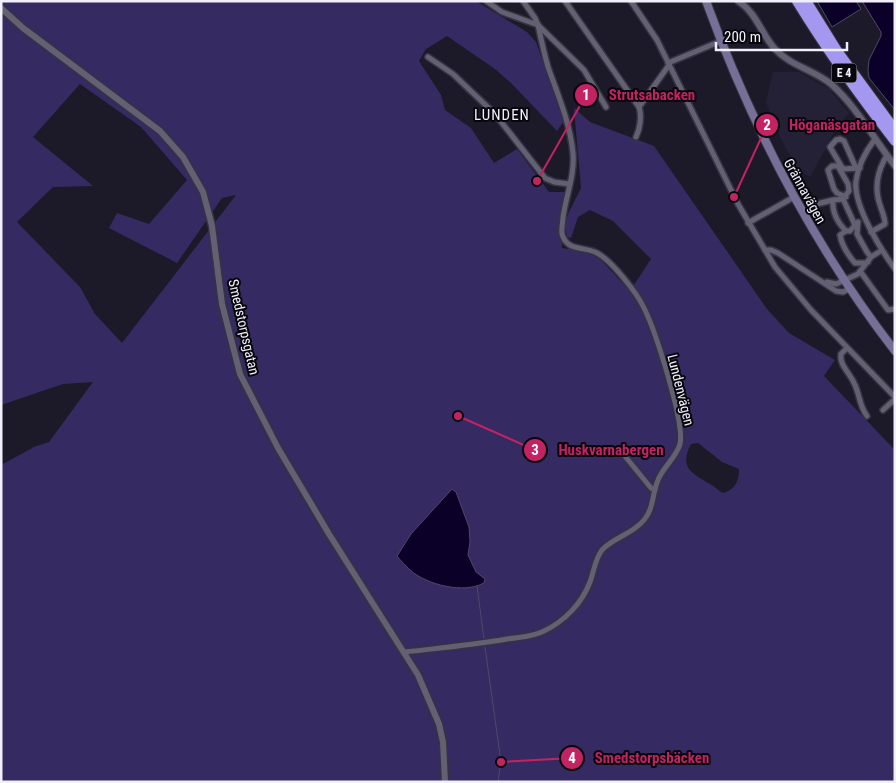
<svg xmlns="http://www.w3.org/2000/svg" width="896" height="783" font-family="'Roboto Condensed',sans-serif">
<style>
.built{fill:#242136}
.green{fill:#352a61;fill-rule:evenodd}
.water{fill:#0b0028;stroke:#504867}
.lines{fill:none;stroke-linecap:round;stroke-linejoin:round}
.stream{stroke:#504867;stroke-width:1}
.minor-casing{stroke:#363440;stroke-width:8}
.tertiary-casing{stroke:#363440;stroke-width:9}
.secondary-casing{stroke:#363440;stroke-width:10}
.motorway-casing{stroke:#363440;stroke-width:12}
.minor{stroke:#626072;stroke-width:5}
.tertiary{stroke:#626072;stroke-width:6}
.secondary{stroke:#767098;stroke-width:8}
.motorway{stroke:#a497ef;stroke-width:10}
.labels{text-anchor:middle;stroke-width:4;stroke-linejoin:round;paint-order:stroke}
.shield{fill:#07060c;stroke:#aaa9b3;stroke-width:1}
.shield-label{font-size:12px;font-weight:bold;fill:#f0effa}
.street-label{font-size:14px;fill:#f0effa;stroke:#07060c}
.neighbourhood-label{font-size:15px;letter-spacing:1px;fill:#f0effa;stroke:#07060c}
.leader{fill:none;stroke:#c42363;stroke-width:2}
.callout-dot{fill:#c42363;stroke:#07060c;stroke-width:2}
.mark-label{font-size:15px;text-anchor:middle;font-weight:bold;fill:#fff}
.callout-label{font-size:15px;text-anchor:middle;font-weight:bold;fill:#c42363;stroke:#07060c;stroke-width:4;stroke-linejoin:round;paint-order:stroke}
</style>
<rect width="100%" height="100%" fill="#1c1a29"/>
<polygon class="built" points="773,72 799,72 829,89 849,113 838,125 810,177 798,170 781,139 766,102"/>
<path class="green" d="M 1,1 L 476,1 L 527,32 L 536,42 L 564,121 L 557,131 L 511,83 L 495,69 L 447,36 L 426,49 L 419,61 L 441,95 L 445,110 L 471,128 L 494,163 L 517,149 L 549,192 L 564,192 L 562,248 L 583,251 L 599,258 L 630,291 L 651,259 L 613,221 L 590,210 L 578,217 L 571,238 L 567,237 L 565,226 L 568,214 L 581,188 L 574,108 L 590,122 L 654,146 L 767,309 L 789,333 L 835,360 L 824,376 L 895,450 L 895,782 L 1,782 L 1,465 L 34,447 L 49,442 L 93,382 L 63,384 L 1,405 ZM 80,84 L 141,127 L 187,180 L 149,224 L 117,213 L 109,228 L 177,263 L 222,198 L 236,195 L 122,343 L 95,314 L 80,287 L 17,222 L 53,187 L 93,186 L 33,137 ZM 698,443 L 722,462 L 739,469 C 739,481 735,490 723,493 C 718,491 715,486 710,484 C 691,473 679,467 691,444 Z"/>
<g class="water">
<polygon points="817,1 856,1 861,9 832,27"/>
<polygon points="862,1 895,1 895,110 869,78 868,70 869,60 881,36 881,32"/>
<path d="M 452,489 L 456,492 L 469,527 L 470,542 L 468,555 L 476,572 L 485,579 L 484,583 C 464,594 427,585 410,570 C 406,566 401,561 397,556 L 411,534 Z"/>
</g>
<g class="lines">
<g class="stream">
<polyline points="477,586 484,639"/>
<polyline points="485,647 501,762 498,782"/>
</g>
<g class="minor-casing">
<g id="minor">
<polyline points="486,1 502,12 538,25"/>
<polyline points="523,1 535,18 538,25 584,70 606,107"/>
<polyline points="565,1 639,107"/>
<polyline points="631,1 657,40 738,204 775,267 811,310 895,397"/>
<polyline points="428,57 453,74 495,114 545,178 554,182 569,184"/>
<polyline points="668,63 721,41"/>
<polyline points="639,107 669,65"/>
<path d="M 636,137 C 640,129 642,116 639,107"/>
<path d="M 875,139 C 866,151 858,165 856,181 C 853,205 881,250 895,269"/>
<polyline points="856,168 844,141 840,139 836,140 830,147 843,169 860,168"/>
<polyline points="845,196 849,191 848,184 838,166 832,166 828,170 834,189 837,193 846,197"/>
<path d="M 817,204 L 833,200 C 832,212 838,223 846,231 L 850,231 L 855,225 L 843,199 L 833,200"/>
<polyline points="858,222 857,234 867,252 871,257"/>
<polyline points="748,223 794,197"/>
<path d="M 846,231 L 840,235 C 842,246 848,255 855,263 L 865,263 L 868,262"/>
<path d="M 871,232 L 885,224 C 885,217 882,212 880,205 C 874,188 878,170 887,155"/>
<polyline points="765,250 771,250 778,253 836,291 843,292 849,289"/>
<polyline points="860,271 888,310 895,309"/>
<polyline points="827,282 836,284 858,274 871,257 882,250"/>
<path d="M 847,348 L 841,354 C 839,365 850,373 854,383 C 860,394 859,406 867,416"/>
<polyline points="883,410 895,399"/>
<polyline points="624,455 651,488 655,490"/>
<path d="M 405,652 C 439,648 473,645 507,639 C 519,637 533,637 544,631 C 565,621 582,603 590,582 C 594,571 595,559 602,550 C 614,537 633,534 644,520 C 654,508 652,494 658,480 C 663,467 676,458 680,444 C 685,422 655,330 644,308 C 637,293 612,261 597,253 C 584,246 567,252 562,234 C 561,228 563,222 563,217 C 566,196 575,174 573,153 C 570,123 558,95 548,67 C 544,53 541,39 538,25"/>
</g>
</g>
<g class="tertiary-casing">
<g id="tertiary">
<path d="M 738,1 C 757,13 761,34 775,49 C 791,66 814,70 831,84 C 856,106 874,139 895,166"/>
<polyline points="1,8 23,28 160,131 183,157 203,192 212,226 222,304 240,374 278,448 329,534 418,675 439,724 443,742 445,782"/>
</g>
</g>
<g class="secondary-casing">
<path id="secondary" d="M 706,1 C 752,127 813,245 895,351"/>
</g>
<g class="motorway-casing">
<g id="motorway">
<path d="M 797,1 C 827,50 860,96 895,141"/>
<polyline points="806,1 837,51 895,130"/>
</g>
</g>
<use href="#minor" class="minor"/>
<use href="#tertiary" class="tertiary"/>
<use href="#secondary" class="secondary"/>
<use href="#motorway" class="motorway"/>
</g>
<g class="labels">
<rect class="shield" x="831.5" y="63.5" width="25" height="19" rx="4"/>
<g class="shield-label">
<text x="844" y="77">E 4</text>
</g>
<g class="street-label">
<text transform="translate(805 191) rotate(61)" y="5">Grännavägen</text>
<text transform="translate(244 327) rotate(77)" y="5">Smedstorpsgatan</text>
<text transform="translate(681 390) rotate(76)" y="5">Lundenvägen</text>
</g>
<g class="neighbourhood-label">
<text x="502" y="120">LUNDEN</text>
</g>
</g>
<path class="leader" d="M537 181L586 95M734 197L767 125M458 416L535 450M501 762L572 758"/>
<g class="callout-dot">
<circle cx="537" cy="181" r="5"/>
<circle cx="734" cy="197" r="5"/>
<circle cx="458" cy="416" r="5"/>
<circle cx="501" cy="762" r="5"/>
<circle cx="586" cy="95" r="12"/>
<circle cx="767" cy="125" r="12"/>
<circle cx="535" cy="450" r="12"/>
<circle cx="572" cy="758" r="12"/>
</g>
<g class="mark-label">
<text x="586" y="100">1</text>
<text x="767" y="130">2</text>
<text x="535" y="455">3</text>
<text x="572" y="763">4</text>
</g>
<g class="callout-label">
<text x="652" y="100">Strutsabacken</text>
<text x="832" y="130">Höganäsgatan</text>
<text x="611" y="455">Huskvarnabergen</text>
<text x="652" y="763">Smedstorpsbäcken</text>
</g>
<rect width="896" height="783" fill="none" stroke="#f0effa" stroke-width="5"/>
<path d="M716 42v8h131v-8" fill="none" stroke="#f0effa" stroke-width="2.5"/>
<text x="724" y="42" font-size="15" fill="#f0effa" stroke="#07060c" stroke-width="4" paint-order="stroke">200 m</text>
</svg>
